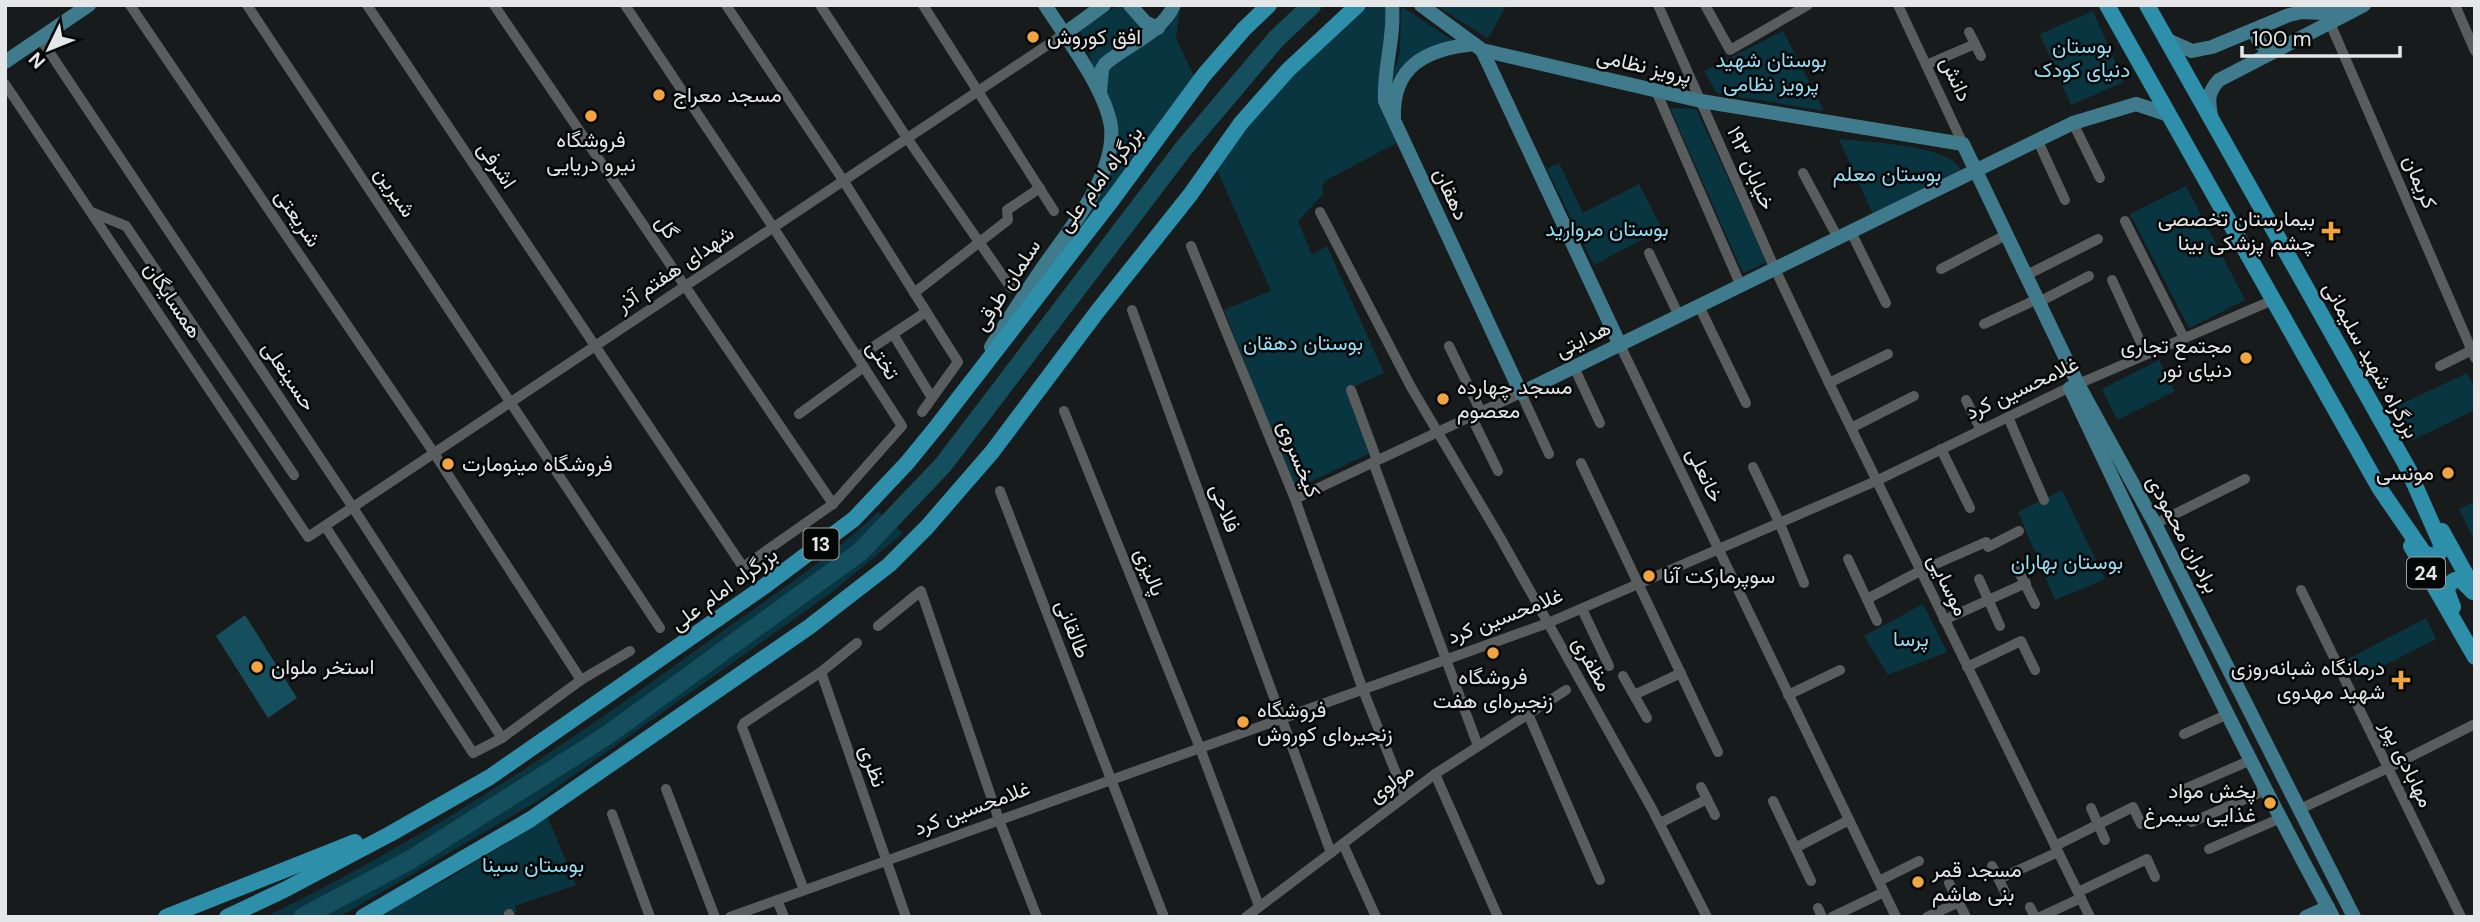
<svg xmlns="http://www.w3.org/2000/svg" width="2480" height="922" font-family="'DM Sans',Vazirmatn,sans-serif">
<style>
.green{fill:#093541}
.water{fill:#154e5d}
.lines{fill:none;stroke-linecap:round;stroke-linejoin:round}
.river{stroke:#154e5d;stroke-width:19}
.minor{stroke:#5a5d5e;stroke-width:10}
.major{stroke:#3f7b8c;stroke-width:14}
.highway{stroke:#2d8faa;stroke-width:16}
.poi-dot{fill:#f1a540;stroke:#050606;stroke-width:2.5}
.labels{text-anchor:middle;stroke-width:5;stroke-linejoin:round;paint-order:stroke}
.shield{fill:#050606;stroke:#a1a3a4;stroke-width:2}
.shield-label{font-size:19px;font-weight:bold;fill:#e4e6e7}
.poi-label{font-size:21px;fill:#e4e6e7;stroke:#050606;text-anchor:start}
.park-label{font-size:21px;fill:#93ddf5;stroke:#050606}
.street-label{font-size:21px;fill:#e4e6e7;stroke:#050606}
</style>
<rect width="100%" height="100%" fill="#181b1c"/>
<g class="green">
<polygon points="1119,5 1122,5 1145,31 1096,80 1087,45 1079,30"/>
<polygon points="1370,5 1388,7 1378,103 1398,142 1325,181 1322,187 1324,193 1298,221 1312,255 1327,246 1384,373 1346,390 1370,453 1294,490 1224,310 1271,291 1217,170 1259,112 1296,73"/>
<polygon points="1435,5 1507,5 1488,38"/>
<polygon points="1401,6 1452,40 1415,56 1397,72 1390,84 1400,52"/>
<polygon points="1180,8 1176,38 1194,76 1038,286 1095,199 1116,123 1110,99 1104,84 1106,68 1168,28"/>
<polygon points="2093,11 2124,82 2071,105 2040,34"/>
<polygon points="1783,31 1824,111 1717,93 1704,71"/>
<polygon points="1670,108 1696,109 1767,262 1743,273"/>
<path d="M 1839,139 C 1865,142 1951,145 1961,170 L 1873,214 Z"/>
<polygon points="1559,163 1583,213 1639,184 1662,229 1594,265 1547,169"/>
<polygon points="2186,186 2245,300 2189,328 2130,214"/>
<polygon points="2159,360 2175,391 2117,420 2102,389"/>
<polygon points="2467,373 2475,389 2475,410 2411,441 2395,407"/>
<polygon points="2062,490 2105,579 2055,600 2018,512"/>
<polygon points="2475,501 2475,541 2459,509"/>
<path d="M 878,512 L 903,533 L 831,593 L 536,802 L 339,917 L 265,917 C 419,842 555,753 692,653 C 756,606 821,566 878,512 Z"/>
<polygon points="1923,604 1947,652 1888,675 1864,636"/>
<polygon points="2426,618 2436,639 2356,680 2346,660"/>
<polygon points="548,818 576,885 515,906 517,912 506,917 376,917 446,880"/>
</g>
<polygon class="water" points="245,615 297,698 268,718 216,636"/>
<g class="lines">
<polyline class="river" points="303,917 410,860 606,736 860,552 943,465 1184,148 1277,38 1312,5"/>
<g class="minor">
<polyline points="130,5 434,453 581,680"/>
<polyline points="247,5 660,628"/>
<polyline points="367,5 743,567 833,504 902,426 773,227 625,5"/>
<polyline points="494,5 833,504"/>
<polyline points="726,5 843,180 958,362 922,412"/>
<polyline points="820,5 907,138 1011,288"/>
<polyline points="923,5 1054,211"/>
<polyline points="1658,5 1775,269 1829,383 2090,917"/>
<polyline points="1705,5 1730,50 1808,5"/>
<polyline points="1898,5 1963,144"/>
<polyline points="2455,5 2475,51"/>
<polyline points="2330,23 2475,358"/>
<polyline points="1969,32 1981,56"/>
<polyline points="40,38 352,506 502,738"/>
<polyline points="1926,65 1975,44"/>
<polyline points="5,84 308,537 1064,34"/>
<polyline points="1656,91 1741,286"/>
<polyline points="2073,123 2100,178"/>
<polyline points="2037,139 2065,200"/>
<polyline points="1803,173 1838,238"/>
<polyline points="91,212 126,226 294,475"/>
<polyline points="1320,212 1411,387 1501,539 1651,807 1707,917"/>
<polyline points="2125,221 2184,338"/>
<polyline points="1851,232 1886,303"/>
<polyline points="1191,246 1295,499 1363,690 1405,796"/>
<polyline points="1649,253 1679,316"/>
<polyline points="1941,269 2000,238"/>
<polyline points="2027,275 2098,239"/>
<polyline points="2112,280 2146,354"/>
<polyline points="914,293 1008,220 1007,210 1040,188"/>
<polyline points="2039,302 2089,276"/>
<polyline points="1699,306 1746,403"/>
<polyline points="1132,310 1331,853"/>
<polyline points="1984,324 2031,302"/>
<polyline points="893,334 932,398"/>
<polyline points="1620,345 1896,917"/>
<polyline points="1449,346 1481,412"/>
<polyline points="858,357 926,312"/>
<polyline points="2440,366 2472,350"/>
<polyline points="1574,367 1600,423"/>
<polyline points="1829,383 1888,354"/>
<polyline points="2078,384 2273,300"/>
<polyline points="1351,390 1377,460"/>
<polyline points="1966,400 1981,430"/>
<polyline points="1064,411 1200,748 1259,906"/>
<polyline points="799,414 864,367"/>
<polyline points="1471,416 1498,471"/>
<polyline points="2008,417 2044,500"/>
<polyline points="1851,428 1914,396"/>
<polyline points="1941,449 1970,508"/>
<polyline points="1373,462 1478,746"/>
<polyline points="1581,463 1718,752"/>
<polyline points="1753,467 1780,524 1804,583"/>
<polyline points="1000,491 1164,917"/>
<polyline points="1295,499 1521,393 1549,454"/>
<polyline points="2155,524 2245,479"/>
<polyline points="325,526 473,753 502,738 581,680 630,651"/>
<polyline points="1848,559 1877,621"/>
<polyline points="2016,566 2035,604"/>
<polyline points="1979,579 2000,626"/>
<polyline points="2301,590 2461,917"/>
<polyline points="1867,599 1920,571 1986,542 1988,547 2019,531"/>
<polyline points="1582,609 1609,666"/>
<polyline points="1944,620 2026,583"/>
<polyline points="878,626 921,591 999,820 1037,917"/>
<polyline points="857,643 821,672 906,917"/>
<polyline points="1967,667 2021,641 2035,670"/>
<polyline points="1623,676 1647,718"/>
<polyline points="1634,695 1681,673"/>
<polyline points="1788,695 1840,670"/>
<polyline points="1528,714 1600,880"/>
<polyline points="2184,734 2228,714"/>
<polyline points="1435,774 1498,917"/>
<polyline points="666,789 715,917"/>
<polyline points="2180,791 2251,760"/>
<polyline points="1707,799 1715,815"/>
<polyline points="1773,801 1811,881"/>
<polyline points="2091,808 2105,840"/>
<polyline points="2300,809 2388,768 2475,724"/>
<polyline points="612,814 650,917"/>
<polyline points="2192,822 2266,790"/>
<polyline points="1660,823 1707,799 1701,787"/>
<polyline points="1343,844 1376,917"/>
<polyline points="2055,846 2133,807 2141,824"/>
<polyline points="1795,848 1849,820"/>
<polyline points="2209,849 2281,818"/>
<polyline points="1992,866 2009,900"/>
<polyline points="1999,879 2058,852"/>
<polyline points="1879,881 1919,861"/>
<polyline points="1949,883 1966,917"/>
<polyline points="804,890 742,727 744,723 821,672"/>
<polyline points="2078,892 2147,859 2155,877"/>
<polyline points="777,900 784,917"/>
<polyline points="2030,907 2035,917"/>
<polyline points="1818,908 1822,917"/>
<polyline points="509,914 510,917"/>
<polyline points="730,917 1548,623 1876,481 2070,387"/>
<polyline points="1246,917 1435,774 1566,690"/>
<polyline points="1832,917 1884,892"/>
<polyline points="1927,917 1959,902"/>
<polyline points="2040,917 2081,898"/>
</g>
<g class="major">
<polyline points="1130,5 1145,22 1158,28"/>
<path d="M 1392,5 C 1395,38 1383,69 1385,101 L 1521,393 L 2073,123 L 2136,104 L 2166,114"/>
<polyline points="1421,5 1482,50 1701,101 1963,144 2078,384 2155,524 2354,917"/>
<path d="M 2263,26 L 2257,37 C 2262,49 2268,50 2280,48"/>
<polyline points="1064,34 1104,5"/>
<polyline points="2165,39 2192,51 2212,47 2289,15 2302,12 2344,14"/>
<polyline points="1482,50 1620,345"/>
<polyline points="5,62 89,5"/>
<path d="M 1100,93 L 1102,69 L 1105,64 C 1128,44 1161,34 1174,5"/>
<path d="M 2211,115 C 2208,99 2208,92 2219,80 L 2364,5"/>
<path d="M 1394,118 C 1392,66 1426,49 1474,44"/>
<path d="M 991,347 C 1007,321 1024,295 1041,270 C 1067,232 1116,176 1111,127 C 1106,90 1066,37 1045,5"/>
<path d="M 2070,388 C 2154,566 2239,744 2333,917"/>
<polyline points="2306,917 2328,907"/>
</g>
<g class="highway">
<polyline points="2107,5 2380,489 2424,553 2436,557 2440,552 2441,544 2406,465"/>
<polyline points="2147,5 2410,472"/>
<polyline points="2442,531 2475,591"/>
<polyline points="2411,546 2475,657"/>
<polyline points="2453,607 2447,591 2449,584 2455,580 2461,580 2473,592"/>
<polyline points="166,917 355,842"/>
<polyline points="227,917 284,890 390,834 490,777 762,588 854,519 907,463 938,425 1112,200 1204,75 1244,29 1269,5"/>
<polyline points="363,917 531,819 809,627 889,565 927,527 992,452 1097,312 1190,195 1241,123 1288,70 1358,5"/>
</g>
</g>
<g class="poi-dot">
<circle cx="1033" cy="37" r="7"/>
<circle cx="659" cy="95" r="7"/>
<circle cx="591" cy="116" r="7"/>
<path d="M2327.5 220.5h7v7h7v7h-7v7h-7v-7h-7v-7h7z"/>
<circle cx="2246" cy="358" r="7"/>
<circle cx="1443" cy="399" r="7"/>
<circle cx="448" cy="464" r="7"/>
<circle cx="2448" cy="473" r="7"/>
<circle cx="1649" cy="576" r="7"/>
<circle cx="1493" cy="653" r="7"/>
<circle cx="257" cy="667" r="7"/>
<path d="M2397.5 669.5h7v7h7v7h-7v7h-7v-7h-7v-7h7z"/>
<circle cx="1243" cy="722" r="7"/>
<circle cx="2270" cy="803" r="7"/>
<circle cx="1918" cy="882" r="7"/>
</g>
<g class="labels">
<g class="shield">
<rect x="803.5" y="528.5" width="35" height="31" rx="5"/>
<rect x="2407" y="557.5" width="38" height="31" rx="5"/>
</g>
<g class="shield-label">
<text x="821" y="551">13</text>
<text x="2426" y="580">24</text>
</g>
<g class="poi-label">
<text x="1047" y="44">افق کوروش</text>
<text x="673" y="102">مسجد معراج</text>
<text x="591" y="147" text-anchor="middle">فروشگاه<tspan x="591" dy="24">نیرو دریایی</tspan></text>
<text x="2315" y="226" text-anchor="end">بیمارستان تخصصی<tspan x="2315" dy="24">چشم پزشکی بینا</tspan></text>
<text x="2232" y="353" text-anchor="end">مجتمع تجاری<tspan x="2232" dy="24">دنیای نور</tspan></text>
<text x="1457" y="394">مسجد چهارده<tspan x="1457" dy="24">معصوم</tspan></text>
<text x="462" y="471">فروشگاه مینومارت</text>
<text x="2434" y="480" text-anchor="end">مونسی</text>
<text x="1663" y="583">سوپرمارکت آنا</text>
<text x="271" y="674">استخر ملوان</text>
<text x="2385" y="675" text-anchor="end">درمانگاه شبانه‌روزی<tspan x="2385" dy="24">شهید مهدوی</tspan></text>
<text x="1493" y="684" text-anchor="middle">فروشگاه<tspan x="1493" dy="24">زنجیره‌ای هفت</tspan></text>
<text x="1257" y="717">فروشگاه<tspan x="1257" dy="24">زنجیره‌ای کوروش</tspan></text>
<text x="2256" y="798" text-anchor="end">پخش مواد<tspan x="2256" dy="24">غذایی سیمرغ</tspan></text>
<text x="1932" y="877">مسجد قمر<tspan x="1932" dy="24">بنی هاشم</tspan></text>
</g>
<g class="park-label">
<text x="2082" y="53">بوستان<tspan x="2082" dy="24">دنیای کودک</tspan></text>
<text x="1771" y="67">بوستان شهید<tspan x="1771" dy="24">پرویز نظامی</tspan></text>
<text x="1887" y="181">بوستان معلم</text>
<text x="1607" y="236">بوستان مروارید</text>
<text x="1303" y="350">بوستان دهقان</text>
<text x="2067" y="569">بوستان بهاران</text>
<text x="1911" y="646">پرسا</text>
<text x="533" y="872">بوستان سینا</text>
</g>
<g class="street-label">
<text transform="translate(1644 66) rotate(13)" y="7">پرویز نظامی</text>
<text transform="translate(1956 79) rotate(65)" y="7">دانش</text>
<text transform="translate(497 165) rotate(56)" y="7">اشرفی</text>
<text transform="translate(1751 168) rotate(66)" y="7">خیابان ۱۹۳</text>
<text transform="translate(1100 179) rotate(-53)" y="7">بزرگراه امام علی</text>
<text transform="translate(2420 182) rotate(67)" y="7">کریمان</text>
<text transform="translate(395 192) rotate(56)" y="7">شیرین</text>
<text transform="translate(1451 194) rotate(65)" y="7">دهقان</text>
<text transform="translate(298 218) rotate(56)" y="7">شریعتی</text>
<text transform="translate(667 227) rotate(56)" y="7">گل</text>
<text transform="translate(675 269) rotate(-34)" y="7">شهدای هفتم آذر</text>
<text transform="translate(1007 285) rotate(-57)" y="7">سلمان طرقی</text>
<text transform="translate(173 300) rotate(56)" y="7">همسایگان</text>
<text transform="translate(1583 339) rotate(-26)" y="7">هدایتی</text>
<text transform="translate(883 360) rotate(57)" y="7">تختی</text>
<text transform="translate(2371 360) rotate(61)" y="7">بزرگراه شهید سلیمانی</text>
<text transform="translate(289 376) rotate(56)" y="7">حسینعلی</text>
<text transform="translate(2022 388) rotate(-25)" y="7">غلامحسین کرد</text>
<text transform="translate(1299 459) rotate(68)" y="7">کیخسروی</text>
<text transform="translate(1705 475) rotate(64)" y="7">خانعلی</text>
<text transform="translate(1225 508) rotate(70)" y="7">فلاحی</text>
<text transform="translate(2183 534) rotate(62)" y="7">برادران محمودی</text>
<text transform="translate(1150 572) rotate(68)" y="7">پالیزی</text>
<text transform="translate(1948 585) rotate(64)" y="7">موسایی</text>
<text transform="translate(724 589) rotate(-36)" y="7">بزرگراه امام علی</text>
<text transform="translate(1505 616) rotate(-21)" y="7">غلامحسین کرد</text>
<text transform="translate(1073 629) rotate(69)" y="7">طالقانی</text>
<text transform="translate(1592 664) rotate(61)" y="7">مظفری</text>
<text transform="translate(2407 764) rotate(64)" y="7">مهابادی پور</text>
<text transform="translate(873 766) rotate(71)" y="7">نظری</text>
<text transform="translate(1391 783) rotate(-37)" y="7">مولوی</text>
<text transform="translate(972 808) rotate(-20)" y="7">غلامحسین کرد</text>
</g>
</g>
<rect width="2480" height="922" fill="none" stroke="#e4e6e7" stroke-width="14"/>
<g transform="translate(49 49) rotate(227)" stroke="#050606" stroke-width="5" paint-order="stroke">
<path d="M0-5L12 26L0 18L-12 26Z" fill="#e4e6e7"/>
<text y="-10" font-size="19" font-weight="bold" text-anchor="middle" fill="#e4e6e7">N</text>
</g>
<path d="M2242 46v10h158v-10" fill="none" stroke="#e4e6e7" stroke-width="3.5"/>
<text x="2252" y="46" font-size="21" fill="#e4e6e7" stroke="#050606" stroke-width="5" paint-order="stroke">100 m</text>
</svg>
